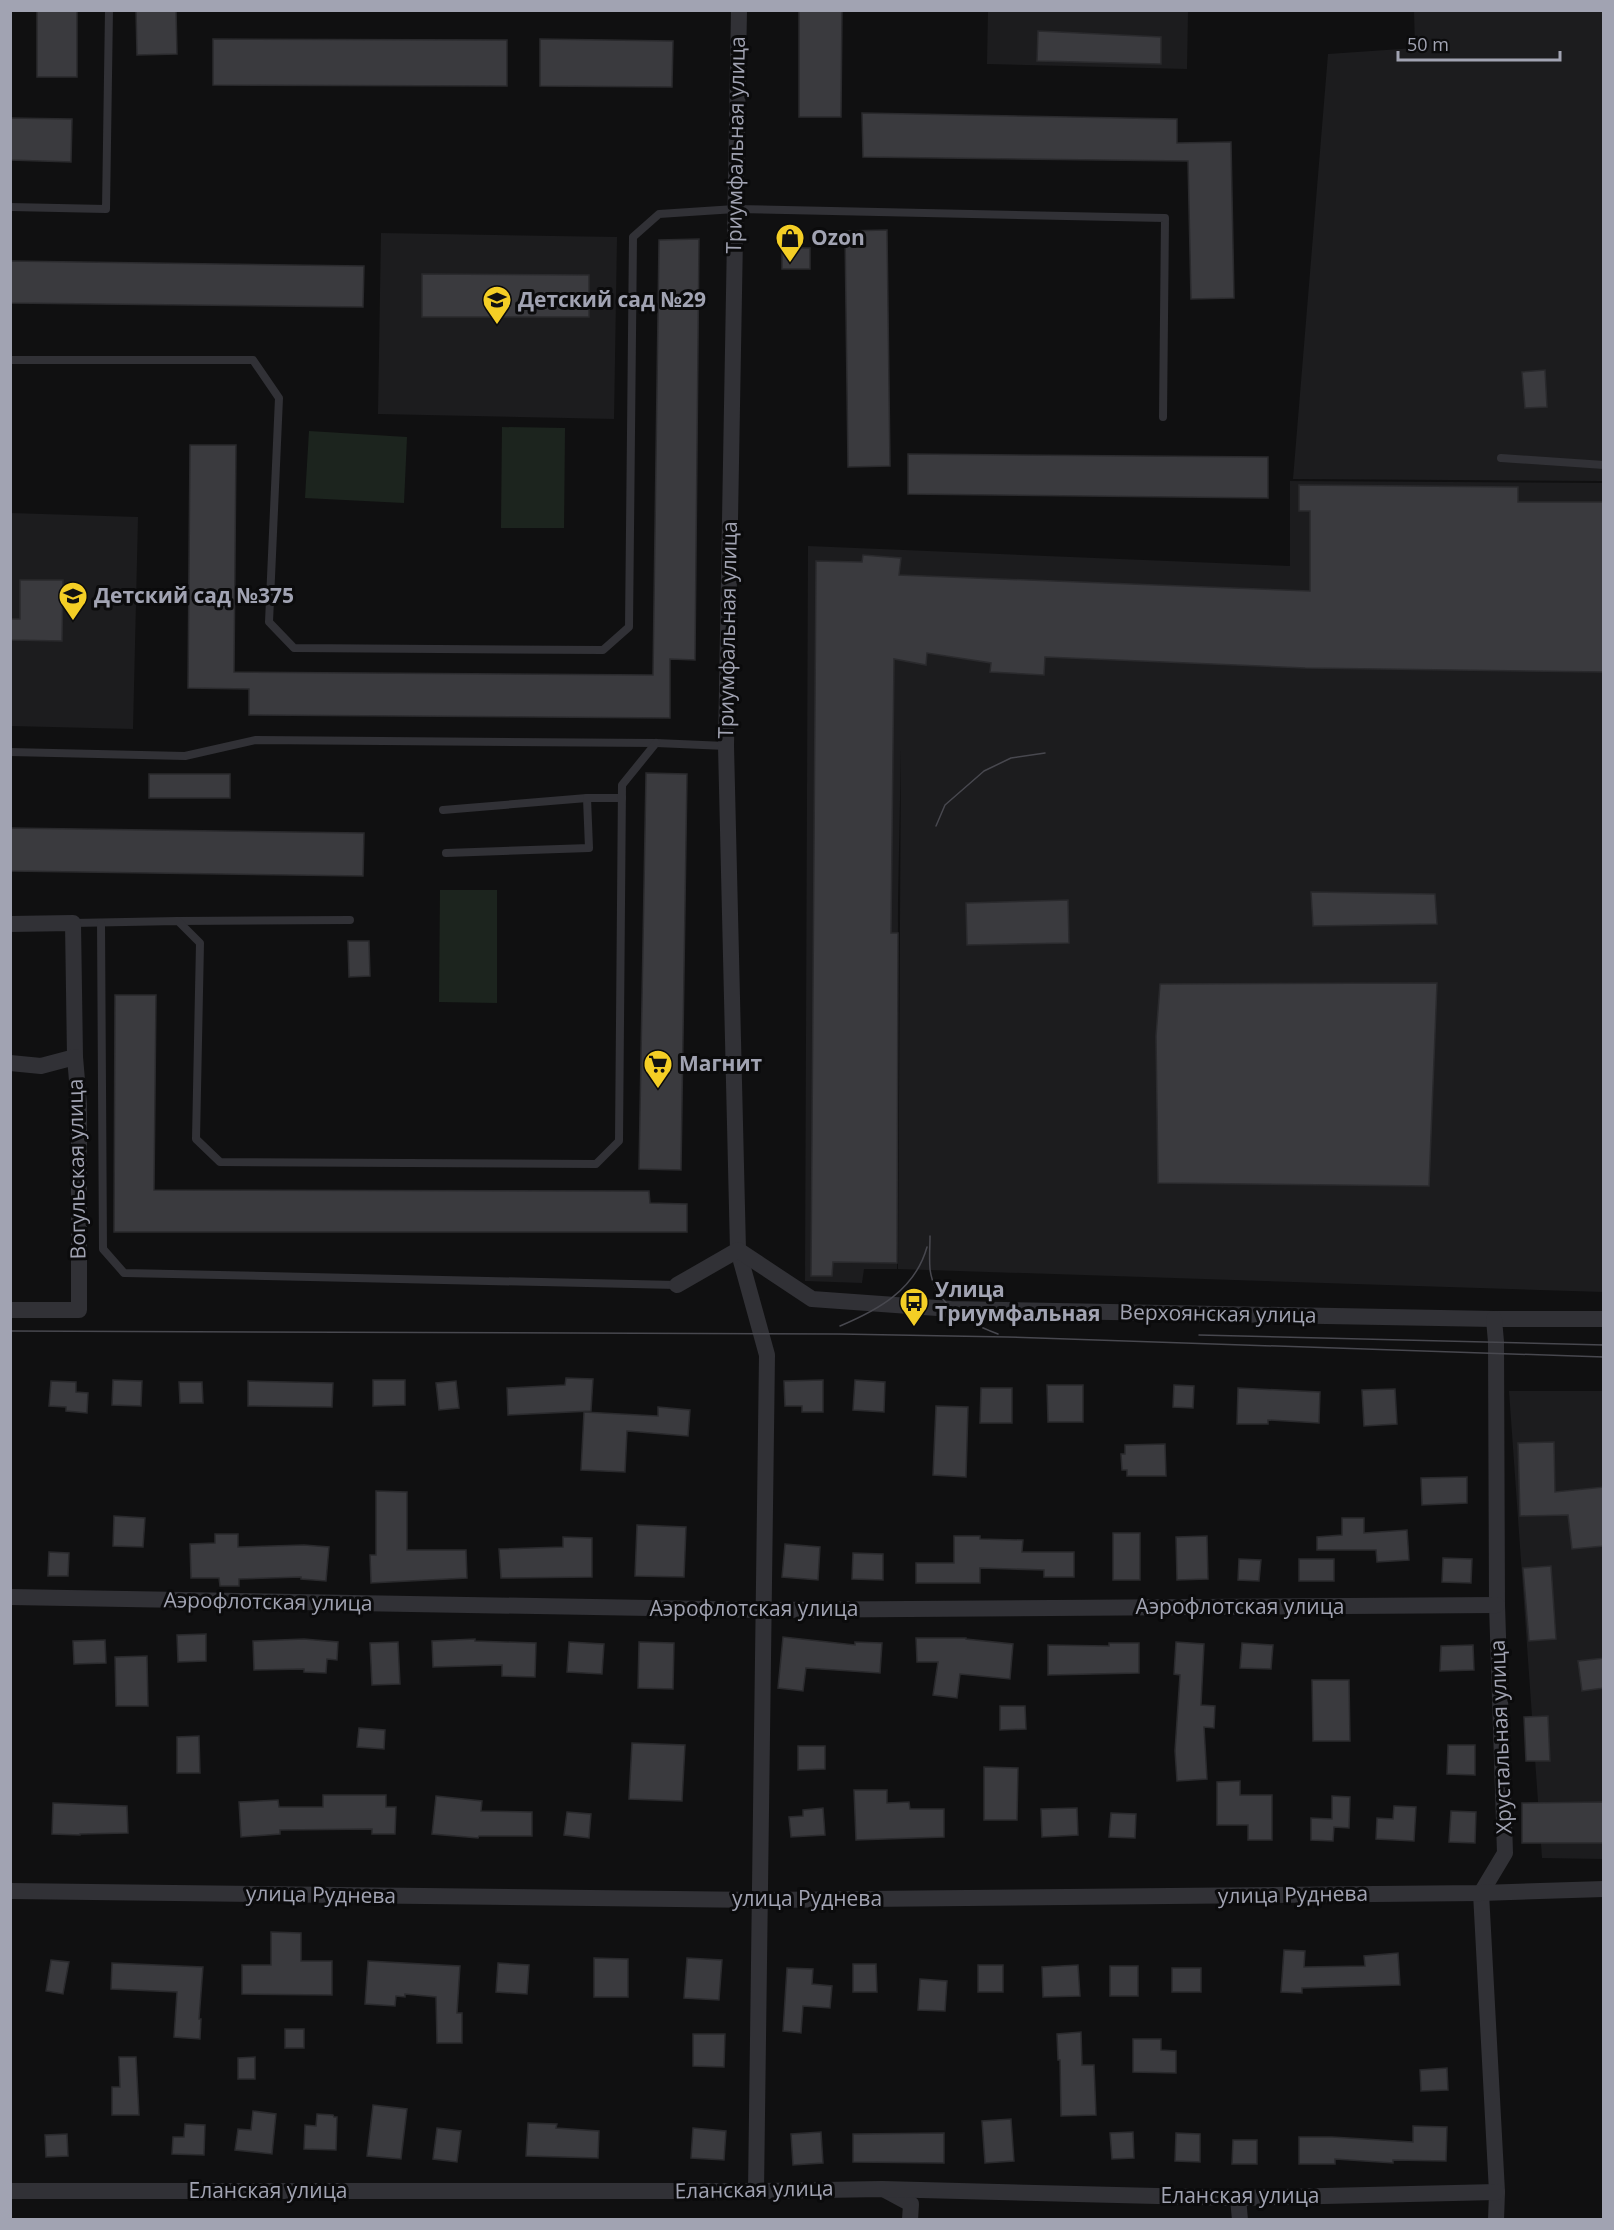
<svg xmlns="http://www.w3.org/2000/svg" width="1614" height="2230" font-family="'Open Sans',sans-serif">
<style>
.built{fill:#1c1c1e}
.green{fill:#1c241e}
.building{fill:#3a3a3e;stroke:#2a2a2d;stroke-width:1.5}
.lines{fill:none;stroke-linecap:round;stroke-linejoin:round}
.service{stroke:#313136;stroke-width:8}
.minor{stroke:#313136;stroke-width:16}
.tram{stroke:#48484f;stroke-width:1.5}
.labels{text-anchor:middle;stroke-width:6;stroke-linejoin:round;paint-order:stroke}
.street-label{font-size:21px;fill:#a1a3b2;stroke:#0b0b0c}
.poi-label{font-size:21px;font-weight:bold;fill:#a1a3b2;stroke:#0b0b0c;text-anchor:start}
</style>
<rect width="100%" height="100%" fill="#101011"/>
<g class="built">
<polygon points="988,11 1188,11 1187,69 987,64"/>
<polygon points="1414,11 1603,11 1603,481 1293,479 1328,54 1415,48"/>
<polygon points="381,233 617,237 614,419 378,414"/>
<polygon points="1290,481 1603,483 1603,1292 898,1269 901,749 898,901 897,1269 864,1269 862,1283 805,1281 808,546 1290,566"/>
<polygon points="11,513 138,517 133,729 11,726"/>
<polygon points="1509,1391 1603,1391 1603,1859 1542,1858"/>
</g>
<g class="green">
<polygon points="502,427 565,428 564,528 501,528"/>
<polygon points="309,431 407,437 404,503 305,498"/>
<polygon points="440,890 497,890 497,1003 439,1002"/>
</g>
<g class="building">
<rect x="37" y="10" width="40" height="67"/>
<polygon points="136,10 176,10 177,54 137,55"/>
<polygon points="799,10 842,10 841,117 799,117"/>
<polygon points="1038,31 1161,37 1161,64 1037,61"/>
<polygon points="213,39 507,40 507,86 213,85"/>
<polygon points="540,39 673,41 672,87 540,86"/>
<polygon points="862,113 1177,119 1177,143 1231,142 1234,298 1191,299 1188,161 863,157"/>
<polygon points="10,118 72,119 71,162 10,160"/>
<polygon points="887,230 890,466 848,467 845,231"/>
<polygon points="699,239 695,660 670,659 670,718 249,715 249,689 188,688 190,445 236,445 234,672 653,675 659,240"/>
<rect x="782" y="248" width="28" height="21"/>
<polygon points="10,261 364,266 363,307 10,303"/>
<polygon points="422,274 589,275 589,317 422,317"/>
<polygon points="1545,370 1547,407 1525,408 1522,372"/>
<polygon points="908,454 1268,457 1268,498 908,494"/>
<polygon points="1299,485 1518,487 1518,502 1604,502 1604,672 1305,668 1045,657 1044,675 990,672 991,663 927,653 926,665 894,659 891,933 898,933 897,1263 833,1262 832,1276 811,1276 816,561 862,562 863,555 901,558 899,575 1310,591 1310,511 1299,511"/>
<polygon points="20,580 63,580 62,641 10,640 10,619 20,619"/>
<polygon points="646,773 687,774 681,1170 639,1169"/>
<rect x="149" y="774" width="81" height="24"/>
<polygon points="10,828 364,833 363,876 10,871"/>
<polygon points="1311,892 1435,894 1437,924 1313,926"/>
<polygon points="1068,900 1069,943 967,945 966,903"/>
<polygon points="348,941 369,941 370,976 349,977"/>
<polygon points="1437,983 1429,1186 1158,1183 1156,1036 1160,984"/>
<polygon points="115,995 156,995 154,1190 649,1191 650,1203 687,1204 687,1232 114,1232"/>
<polygon points="566,1378 593,1379 591,1411 508,1415 507,1388 565,1385"/>
<polygon points="113,1380 142,1381 141,1406 112,1405"/>
<polygon points="373,1380 405,1380 405,1405 373,1406"/>
<polygon points="823,1380 823,1412 802,1412 802,1406 785,1406 784,1381"/>
<polygon points="855,1380 885,1382 884,1412 853,1410"/>
<polygon points="51,1381 76,1382 76,1392 88,1393 87,1413 66,1411 66,1407 49,1406"/>
<polygon points="248,1381 333,1383 332,1407 248,1406"/>
<polygon points="456,1381 459,1408 439,1410 436,1383"/>
<polygon points="179,1382 202,1382 203,1403 180,1403"/>
<polygon points="1047,1385 1083,1385 1083,1422 1048,1422"/>
<polygon points="1174,1385 1194,1386 1193,1408 1173,1407"/>
<polygon points="981,1388 1012,1388 1012,1423 980,1423"/>
<polygon points="1238,1388 1320,1392 1319,1423 1268,1420 1268,1424 1237,1424"/>
<polygon points="1395,1389 1397,1424 1364,1426 1362,1390"/>
<polygon points="936,1406 968,1407 966,1477 933,1475"/>
<polygon points="658,1407 690,1410 688,1436 627,1431 625,1472 581,1470 584,1412 658,1416"/>
<polygon points="1554,1442 1555,1492 1604,1487 1604,1546 1572,1549 1568,1515 1520,1516 1518,1443"/>
<polygon points="1165,1444 1166,1476 1127,1476 1127,1470 1122,1470 1121,1454 1125,1454 1125,1445"/>
<polygon points="1467,1477 1467,1503 1422,1505 1421,1478"/>
<polygon points="376,1491 407,1492 407,1550 466,1550 467,1578 371,1583 370,1555 376,1555"/>
<polygon points="114,1516 145,1518 143,1547 113,1546"/>
<polygon points="1342,1518 1364,1518 1364,1533 1407,1530 1409,1560 1377,1562 1376,1550 1317,1550 1317,1537 1342,1535"/>
<polygon points="637,1525 686,1527 684,1577 635,1576"/>
<rect x="1113" y="1533" width="27" height="47"/>
<polygon points="215,1534 238,1534 238,1547 304,1545 329,1547 326,1581 301,1579 301,1577 239,1579 239,1586 220,1586 219,1578 191,1578 190,1544 215,1543"/>
<polygon points="954,1536 980,1536 980,1539 1023,1540 1022,1552 1074,1552 1074,1577 1044,1577 1044,1570 980,1568 980,1583 916,1583 916,1563 954,1563"/>
<polygon points="1207,1536 1208,1579 1177,1580 1176,1537"/>
<polygon points="563,1537 592,1538 592,1577 501,1578 499,1549 563,1547"/>
<polygon points="785,1544 820,1547 818,1580 782,1577"/>
<polygon points="49,1552 69,1553 68,1576 48,1576"/>
<polygon points="853,1553 883,1554 883,1580 852,1579"/>
<polygon points="1443,1558 1472,1559 1471,1583 1442,1582"/>
<polygon points="1239,1559 1261,1560 1259,1581 1238,1580"/>
<rect x="1299" y="1559" width="35" height="22"/>
<polygon points="1551,1566 1556,1639 1529,1641 1523,1568"/>
<polygon points="206,1634 206,1661 178,1662 177,1635"/>
<polygon points="783,1637 855,1645 855,1642 882,1643 880,1673 806,1668 803,1691 778,1688"/>
<polygon points="916,1638 966,1638 966,1639 1013,1644 1010,1679 960,1674 957,1698 933,1695 938,1662 917,1662"/>
<polygon points="304,1639 338,1642 337,1660 327,1659 326,1673 304,1672 304,1669 254,1670 253,1641"/>
<polygon points="475,1639 475,1641 536,1643 535,1677 502,1676 502,1665 433,1667 432,1641"/>
<polygon points="105,1640 106,1663 74,1664 73,1641"/>
<polygon points="398,1642 400,1684 372,1685 370,1643"/>
<polygon points="569,1642 604,1644 602,1674 567,1672"/>
<polygon points="639,1642 674,1643 673,1689 638,1688"/>
<polygon points="1176,1642 1204,1644 1201,1705 1215,1706 1214,1728 1204,1727 1207,1779 1177,1781 1175,1751 1180,1675 1174,1674"/>
<polygon points="1109,1643 1139,1643 1139,1673 1048,1675 1048,1645 1109,1646"/>
<polygon points="1242,1643 1273,1645 1271,1669 1240,1668"/>
<polygon points="1473,1645 1474,1670 1440,1671 1441,1646"/>
<polygon points="147,1656 148,1706 116,1706 115,1657"/>
<polygon points="1604,1658 1604,1688 1582,1691 1578,1661"/>
<polygon points="1312,1680 1349,1680 1350,1741 1313,1741"/>
<polygon points="1000,1706 1025,1706 1026,1729 1000,1730"/>
<polygon points="1548,1716 1550,1761 1526,1761 1524,1717"/>
<polygon points="359,1728 385,1730 384,1749 357,1747"/>
<polygon points="199,1736 200,1773 177,1773 177,1737"/>
<polygon points="632,1743 685,1745 682,1801 629,1799"/>
<polygon points="1448,1745 1475,1745 1475,1775 1447,1774"/>
<polygon points="798,1746 825,1746 825,1769 798,1770"/>
<polygon points="984,1767 1018,1768 1017,1820 984,1820"/>
<polygon points="1240,1781 1240,1795 1272,1795 1272,1840 1248,1840 1248,1825 1217,1825 1217,1782"/>
<polygon points="854,1790 887,1790 887,1803 909,1802 910,1809 944,1809 944,1837 856,1840"/>
<polygon points="323,1795 386,1795 386,1807 396,1807 395,1834 372,1834 372,1829 280,1830 280,1834 241,1837 239,1802 278,1800 279,1807 323,1807"/>
<polygon points="436,1796 482,1801 481,1811 532,1812 532,1836 479,1836 478,1838 432,1834"/>
<polygon points="1332,1796 1350,1797 1349,1828 1334,1827 1333,1841 1311,1840 1311,1818 1332,1819"/>
<polygon points="1604,1802 1604,1843 1522,1843 1522,1803"/>
<polygon points="53,1803 127,1806 128,1833 80,1834 80,1835 52,1834"/>
<polygon points="1394,1806 1416,1807 1414,1841 1376,1839 1377,1818 1393,1819"/>
<polygon points="823,1808 825,1835 791,1837 789,1817 803,1816 803,1810"/>
<polygon points="1077,1808 1078,1835 1042,1837 1041,1809"/>
<polygon points="1451,1811 1476,1812 1475,1843 1449,1842"/>
<polygon points="567,1812 591,1814 589,1838 564,1835"/>
<polygon points="1111,1813 1136,1814 1135,1838 1109,1837"/>
<polygon points="271,1932 301,1933 301,1961 332,1961 332,1995 242,1994 242,1965 271,1965"/>
<polygon points="1284,1950 1305,1951 1304,1967 1365,1966 1364,1956 1398,1953 1400,1985 1302,1988 1302,1993 1281,1992"/>
<polygon points="594,1958 628,1959 628,1997 594,1997"/>
<polygon points="687,1958 722,1960 719,2000 684,1998"/>
<polygon points="51,1960 69,1962 63,1994 46,1991"/>
<polygon points="368,1961 460,1966 457,2013 462,2013 462,2043 437,2043 436,1997 405,1994 405,1997 396,1996 395,2006 365,2004"/>
<polygon points="112,1963 203,1967 199,2019 201,2019 200,2039 174,2037 177,1992 111,1989"/>
<polygon points="498,1963 529,1965 527,1994 496,1992"/>
<polygon points="853,1964 876,1964 877,1992 853,1992"/>
<rect x="978" y="1965" width="25" height="27"/>
<polygon points="1078,1965 1080,1996 1043,1997 1042,1967"/>
<rect x="1110" y="1966" width="28" height="30"/>
<polygon points="787,1968 813,1969 812,1984 832,1986 830,2008 803,2006 801,2033 783,2031"/>
<rect x="1172" y="1968" width="29" height="24"/>
<polygon points="920,1979 947,1981 945,2011 918,2010"/>
<rect x="285" y="2029" width="19" height="19"/>
<polygon points="1081,2032 1082,2065 1094,2065 1096,2115 1061,2116 1060,2060 1058,2060 1057,2034"/>
<polygon points="693,2034 725,2034 724,2067 693,2066"/>
<polygon points="1133,2039 1161,2039 1161,2050 1176,2051 1176,2073 1133,2072"/>
<polygon points="119,2057 136,2057 139,2115 112,2115 112,2087 120,2087"/>
<polygon points="255,2057 255,2079 238,2079 238,2058"/>
<polygon points="1447,2068 1448,2090 1421,2091 1420,2070"/>
<polygon points="373,2105 407,2109 401,2159 367,2156"/>
<polygon points="253,2111 276,2114 272,2154 235,2150 238,2129 251,2130"/>
<polygon points="317,2114 333,2115 334,2117 337,2117 336,2150 304,2149 305,2125 316,2126"/>
<polygon points="1011,2119 1014,2161 985,2163 982,2121"/>
<polygon points="528,2123 557,2124 556,2128 599,2131 598,2158 526,2156"/>
<polygon points="185,2124 205,2125 204,2155 172,2154 173,2137 184,2137"/>
<polygon points="1413,2126 1447,2127 1446,2161 1393,2160 1393,2163 1335,2159 1335,2164 1299,2164 1299,2137 1332,2137 1413,2142"/>
<polygon points="437,2128 461,2131 457,2162 433,2159"/>
<polygon points="693,2128 726,2131 724,2160 691,2158"/>
<polygon points="821,2132 823,2163 793,2165 791,2134"/>
<polygon points="1133,2132 1134,2158 1112,2159 1110,2133"/>
<polygon points="944,2133 944,2163 853,2162 853,2134"/>
<polygon points="1176,2133 1200,2134 1200,2162 1175,2161"/>
<polygon points="67,2134 68,2156 46,2157 45,2135"/>
<polygon points="1233,2140 1257,2140 1257,2164 1232,2164"/>
</g>
<g class="lines">
<g class="service">
<polyline points="10,207 106,209 109,10"/>
<polyline points="10,360 253,360 279,398 269,622 294,648 603,650 629,627 633,237 659,214 735,209 1165,218 1163,417"/>
<polyline points="1501,458 1604,465"/>
<polyline points="10,752 185,756 256,740 656,743 726,746"/>
<polyline points="443,810 587,798"/>
<polyline points="446,853 589,848 587,798 622,798"/>
<polyline points="178,921 350,920"/>
<polyline points="73,923 178,921 200,943 196,1139 220,1162 596,1164 619,1141 622,785 656,743"/>
<polyline points="101,923 103,1249 124,1273 677,1285"/>
</g>
<g class="minor">
<polyline points="739,10 726,746 738,1250 767,1355 756,2191"/>
<polyline points="10,924 73,923 75,1057"/>
<polyline points="10,1063 41,1066 75,1057 79,1104 79,1310 10,1310"/>
<polyline points="677,1285 738,1250 812,1299 951,1309 1494,1319 1604,1319"/>
<polyline points="1494,1319 1496,1342 1497,1605 1505,1853 1481,1893 1497,2192 1496,2220"/>
<polyline points="10,1597 763,1610 1497,1605"/>
<polyline points="10,1891 759,1900 1481,1893 1604,1889"/>
<polyline points="885,2190 911,2204 910,2220"/>
<polyline points="10,2191 756,2191 882,2189 1238,2198 1497,2192"/>
<polyline points="1238,2198 1240,2220"/>
</g>
<g class="tram">
<polyline points="936,826 945,805 984,771 1011,758 1045,753"/>
<path d="M 930,1236 C 930,1247 929,1258 930,1269 C 934,1304 968,1323 998,1334"/>
<path d="M 840,1326 C 878,1310 915,1290 927,1247"/>
<polyline points="10,1331 840,1334 1007,1337 1604,1357"/>
<polyline points="1199,1335 1604,1345"/>
</g>
</g>
<defs>
<g id="shop-pin" transform="scale(1.5)"><path d="M0 17L-7.5 6A9.5 9.5 0 1 1 7.5 6Z" fill="#f4ce25" stroke="#0b0b0c"/><path d="M-5-2.5h2.3a2.7 3.5 0 0 1 5.4 0H5L5.5 6h-11ZM-1.5-2.5h3a1.5 2.3 0 0 0-3 0Z" fill="#111"/></g>
<g id="school-pin" transform="scale(1.5)"><path d="M0 17L-7.5 6A9.5 9.5 0 1 1 7.5 6Z" fill="#f4ce25" stroke="#0b0b0c"/><path d="M0-5L7-2L0 1L-7-2ZM-4 1L0 2.5L4 1V4Q0 6-4 4Z" fill="#111"/></g>
<g id="supermarket-pin" transform="scale(1.5)"><path d="M0 17L-7.5 6A9.5 9.5 0 1 1 7.5 6Z" fill="#f4ce25" stroke="#0b0b0c"/><path d="M-6-5.5h2.5l.6 2H6L4.5 2H-2.5L-4.4-4H-6ZM-1.5 3.2a1.3 1.3 0 1 0 .1 0ZM3 3.2a1.3 1.3 0 1 0 .1 0Z" fill="#111"/></g>
<g id="bus-pin" transform="scale(1.5)"><path d="M0 17L-7.5 6A9.5 9.5 0 1 1 7.5 6Z" fill="#f4ce25" stroke="#0b0b0c"/><path d="M-5-6H5V4H4V6H2V4H-2V6H-4V4H-5ZM-3.5-4V0h7V-4ZM-3.5 1.2v1.5H-2V1.2ZM2 1.2v1.5H3.5V1.2Z" fill="#111"/></g>
</defs>
<g fill-rule="evenodd">
<use href="#shop-pin" x="790" y="238"/>
<use href="#school-pin" x="497" y="300"/>
<use href="#school-pin" x="73" y="596"/>
<use href="#supermarket-pin" x="658" y="1064"/>
<use href="#bus-pin" x="914" y="1302"/>
</g>
<g class="labels">
<g class="street-label">
<text transform="translate(736 145) rotate(-89)" y="7">Триумфальная улица</text>
<text transform="translate(728 630) rotate(-89)" y="7">Триумфальная улица</text>
<text transform="translate(77 1169) rotate(-91)" y="7">Вогульская улица</text>
<text transform="translate(1218 1314) rotate(1)" y="7">Верхоянская улица</text>
<text transform="translate(268 1602) rotate(1)" y="7">Аэрофлотская улица</text>
<text x="1240" y="1614">Аэрофлотская улица</text>
<text x="754" y="1616">Аэрофлотская улица</text>
<text transform="translate(1501 1737) rotate(-92)" y="7">Хрустальная улица</text>
<text transform="translate(321 1895) rotate(1)" y="7">улица Руднева</text>
<text transform="translate(1293 1895) rotate(-1)" y="7">улица Руднева</text>
<text x="807" y="1906">улица Руднева</text>
<text transform="translate(754 2190) rotate(-1)" y="7">Еланская улица</text>
<text x="268" y="2198">Еланская улица</text>
<text x="1240" y="2203">Еланская улица</text>
</g>
<g class="poi-label">
<text x="811" y="245">Ozon</text>
<text x="518" y="307">Детский сад №29</text>
<text x="94" y="603">Детский сад №375</text>
<text x="679" y="1071">Магнит</text>
<text x="935" y="1297">Улица<tspan x="935" dy="24">Триумфальная</tspan></text>
</g>
</g>
<rect width="1614" height="2230" fill="none" stroke="#a1a3b2" stroke-width="24"/>
<path d="M1398 51v9h162v-9" fill="none" stroke="#a1a3b2" stroke-width="3"/>
<text x="1407" y="51" font-size="18" fill="#a1a3b2" stroke="#0b0b0c" stroke-width="4.5" paint-order="stroke">50 m</text>
</svg>
